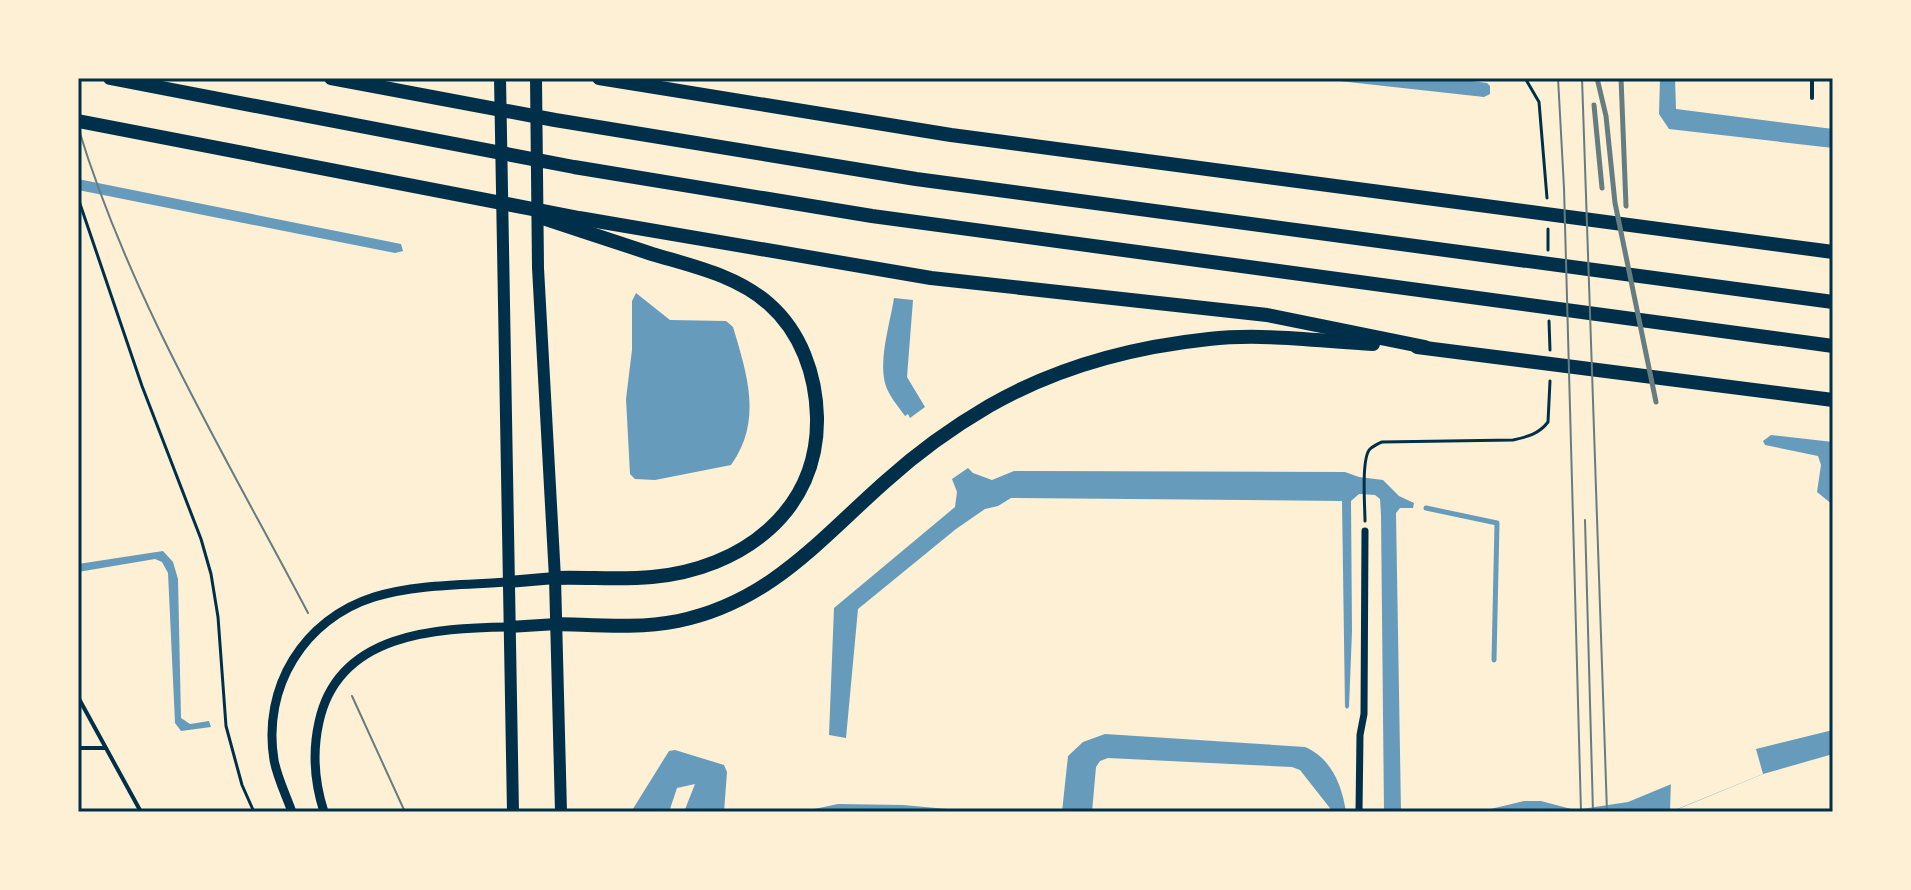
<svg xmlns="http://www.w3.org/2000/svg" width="1911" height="890" font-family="Bitter,serif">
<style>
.water{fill:#669bbc}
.pier{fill:#fdf0d5}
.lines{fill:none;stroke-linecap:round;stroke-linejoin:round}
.stream{stroke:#669bbc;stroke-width:5}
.path{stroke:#003049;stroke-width:3}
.service{stroke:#003049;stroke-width:4}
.minor{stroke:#003049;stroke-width:7}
.tertiary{stroke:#003049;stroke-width:9}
.primary{stroke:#003049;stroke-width:12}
.motorway{stroke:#003049;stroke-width:14}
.tram{stroke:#657d81;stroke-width:2}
.rail{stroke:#657d81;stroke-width:5}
.neatline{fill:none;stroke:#003049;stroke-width:3}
</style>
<rect width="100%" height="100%" fill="#fdf0d5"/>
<g class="water">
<polygon points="1312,78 1449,78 1487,83 1490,86 1490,94 1484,97"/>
<polygon points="1660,78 1675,78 1676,109 1833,129 1833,148 1669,129 1659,114"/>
<polygon points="78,179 401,244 403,251 395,253 78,190"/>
<path d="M 636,293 L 670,320 L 726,321 L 733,327 C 747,374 763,421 731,465 L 655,480 L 635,479 L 630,474 L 626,399 L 632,350 L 632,301 Z"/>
<path d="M 894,298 L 913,300 L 907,377 L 925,407 L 910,418 L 908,414 L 905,416 C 898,406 888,395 885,383 C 879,357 890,324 894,298 Z"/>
<polygon points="1771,435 1833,442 1833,505 1817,492 1821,465 1818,456 1765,445 1763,441"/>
<polygon points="968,468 973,473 992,480 1014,471 1031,471 1345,472 1359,477 1383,480 1399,496 1414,503 1413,508 1400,508 1396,513 1401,812 1384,812 1381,515 1380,499 1375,495 1359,494 1351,501 1352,631 1349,707 1347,709 1345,707 1342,501 1011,498 998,506 985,509 956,529 858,609 846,738 829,735 834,608 955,507 957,492 952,479"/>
<polygon points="163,551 173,562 178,579 181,718 190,724 209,721 211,727 181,731 175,723 168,573 162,562 155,559 78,572 78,564"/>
<polygon points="1833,730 1833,754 1763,774 1671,812 1478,812 1524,801 1541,801 1575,810 1628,802 1756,749"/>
<path d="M 1105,734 L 1305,747 C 1331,758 1342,785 1346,812 L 1333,812 L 1300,770 L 1292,767 L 1108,758 L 1100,761 L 1096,767 L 1092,812 L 1062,812 L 1068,756 L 1083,742 Z"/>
<polygon points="675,750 724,765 727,772 724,812 684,812 695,784 677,788 669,812 631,812 669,751"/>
<polygon points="838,804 903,805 980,812 800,812"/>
</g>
<polygon class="pier" points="1756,749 1763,774 1670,812 1671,779 1733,754"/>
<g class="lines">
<polyline class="stream" points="1426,508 1497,523 1494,660"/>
<g class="path">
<polyline points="1525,78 1539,102 1547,198"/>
<polyline points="78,198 142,386 201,539 211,574 218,617 226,726 242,785 254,812"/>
<polyline points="1548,229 1548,250"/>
<polyline points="1549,321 1550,350"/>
<path d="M 1365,521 C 1365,507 1361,458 1370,449 C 1372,447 1379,443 1382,442 L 1513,440 C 1527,437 1539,434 1548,422 L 1550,381"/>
</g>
<g class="service">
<polyline points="1812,78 1812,98"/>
<polyline points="78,697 141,812"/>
<polyline points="78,748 105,748"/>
</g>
<polyline class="minor" points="1359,812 1360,735 1364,714 1365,531"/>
<g class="tertiary">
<path d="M 292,812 C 286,795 277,777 274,760 C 262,687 304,619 374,597 C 416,584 464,585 508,582"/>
<path d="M 324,812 C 314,781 312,753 319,722 C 338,633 435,628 509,627"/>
</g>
<g class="primary">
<polyline points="500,78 513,812"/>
<polyline points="536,78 538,268 555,578 561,812"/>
<polyline points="508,582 555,578"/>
<polyline points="509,627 557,624"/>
</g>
<g class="motorway">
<polyline points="110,78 574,167 872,216 1833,346"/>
<polyline points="331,78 555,120 916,179 1833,302"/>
<polyline points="599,78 951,135 1833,252"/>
<polyline points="78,121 579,218 931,278 1267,315 1425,347"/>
<path d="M 543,218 C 579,230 616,242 652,254 C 692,266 736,275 769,304 C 801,332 816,375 817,417 C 819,512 741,569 652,577 C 621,580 588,577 555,578"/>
<polyline points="1417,347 1833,400"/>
<path d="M 557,624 C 597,625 638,629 678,621 C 770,602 819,540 886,481 C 917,453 953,427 989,406 C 1055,368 1133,347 1209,339 C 1263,333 1319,341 1373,344"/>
</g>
<g class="tram">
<polyline points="1558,78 1564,188 1581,812"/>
<polyline points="1582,78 1607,812"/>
<path d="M 78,127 C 130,298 225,455 308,613"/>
<polyline points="1585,520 1593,812"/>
<polyline points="352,696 405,812"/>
</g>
<g class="rail">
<polyline points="1597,78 1606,116 1615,203 1656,402"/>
<polyline points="1621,78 1626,206"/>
<polyline points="1594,105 1602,188"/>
</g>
</g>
<rect width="1911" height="890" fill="none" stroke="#fdf0d5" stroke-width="160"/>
<rect x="80" y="80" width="1751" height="730" class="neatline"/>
</svg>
